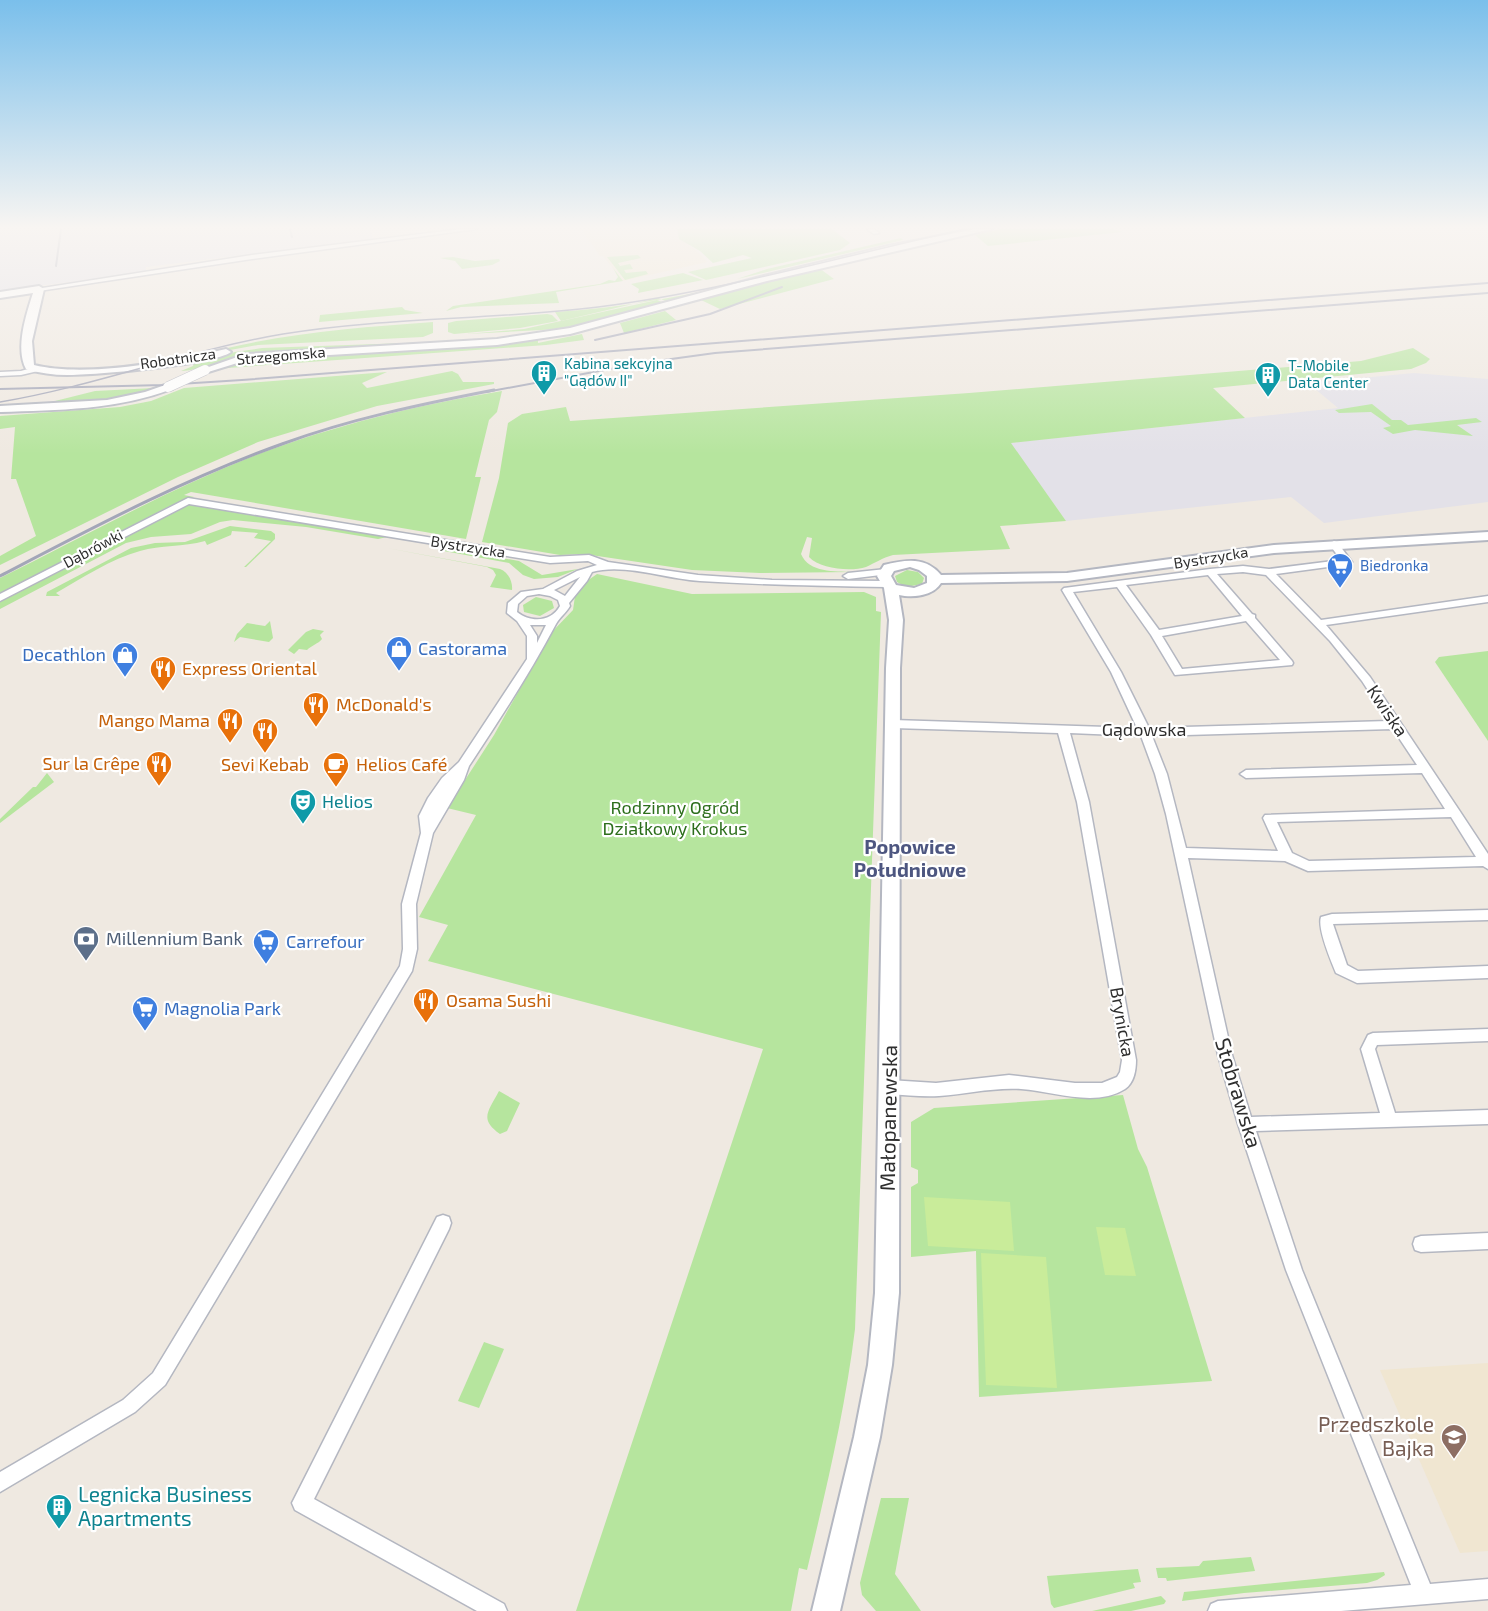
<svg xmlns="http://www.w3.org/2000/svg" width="1488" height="1611" font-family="'Exo 2',sans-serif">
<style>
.industrial{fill:#e3e1e8}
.education{fill:#f0e6d1}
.green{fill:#b6e59e}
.pitch{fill:#c9ec9a}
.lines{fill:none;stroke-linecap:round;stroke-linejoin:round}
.street-casing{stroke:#b4b7c1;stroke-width:3}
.secondary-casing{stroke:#b4b7c1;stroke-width:4}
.street{fill:#fff;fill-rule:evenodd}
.secondary{fill:#fff;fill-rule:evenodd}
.tram{stroke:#a3a6b8;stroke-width:1.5}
.rail-far1{stroke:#a3a6b8;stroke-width:2}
.rail{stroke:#a3a6b8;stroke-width:3}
.secondary-bridge-casing{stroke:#b4b7c1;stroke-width:11;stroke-linecap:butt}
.secondary-bridge{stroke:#fff;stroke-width:10}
.labels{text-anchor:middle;stroke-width:4.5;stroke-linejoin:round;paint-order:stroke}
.far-street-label{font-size:15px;fill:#2e2e2e;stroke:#fff}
.far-culture-label{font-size:15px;fill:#0d838f;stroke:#fff;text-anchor:start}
.far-shop-label{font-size:15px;fill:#366cbe;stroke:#fff;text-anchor:start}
.shop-label{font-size:18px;fill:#366cbe;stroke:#fff;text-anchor:start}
.food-label{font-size:18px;fill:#c56008;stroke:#fff;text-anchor:start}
.street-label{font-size:18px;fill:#2e2e2e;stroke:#fff}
.culture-label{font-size:18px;fill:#0d838f;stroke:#fff;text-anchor:start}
.park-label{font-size:18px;fill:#2c6e1b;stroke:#fff}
.service-label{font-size:18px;fill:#4e5e75;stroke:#fff;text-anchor:start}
.neighbourhood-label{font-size:20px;font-weight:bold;fill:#4d5680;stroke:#fff}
.near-street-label{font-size:21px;fill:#2e2e2e;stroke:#fff}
.near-education-label{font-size:21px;fill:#785e54;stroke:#fff;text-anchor:end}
.near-culture-label{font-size:21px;fill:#0d838f;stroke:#fff;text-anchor:start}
</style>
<rect width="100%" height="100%" fill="#efe9e1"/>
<g class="industrial">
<polygon points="0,229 370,229 373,239 146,267 146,272 0,291"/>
<polygon points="1414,373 1488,379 1488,502 1324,523 1291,497 1066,521 1010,443 1338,408 1308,383"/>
</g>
<g class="education">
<polygon points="581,229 677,229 679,239 697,251 707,262 623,281 603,256 600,256"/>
<polygon points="1488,1363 1488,1551 1460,1553 1380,1370"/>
</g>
<g class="green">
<polygon points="677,229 832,229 850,243 840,250 706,280 688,272 752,258 743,255 713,263 700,251 679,239"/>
<polygon points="1000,229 1113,229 1123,232 988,246 975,235"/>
<polygon points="901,238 903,240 737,279 767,269"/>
<path d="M 908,242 L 671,303 L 658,298 L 561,321 L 555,312 C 674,305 792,270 908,242 Z"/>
<polygon points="638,255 641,258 618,263 620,266 630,264 633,269 624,270 626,273 646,271 648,274 625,280 607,257"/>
<polygon points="453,257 475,261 499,259 500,261 492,265 462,269 455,261 440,258"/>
<polygon points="613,268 623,281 556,292 559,303 461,307 446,311 453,306 600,284 609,280 615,281 618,277"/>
<polygon points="819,268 834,279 720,309 701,300"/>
<polygon points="683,273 703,280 638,293 639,289 631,284"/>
<polygon points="657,300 667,304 560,329 466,334 524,329"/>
<polygon points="402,307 405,310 423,313 319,322 320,315"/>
<polygon points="665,311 676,320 624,333 620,323"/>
<polygon points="547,314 552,315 558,321 520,328 454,334 448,332 448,323 456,321"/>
<path d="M 433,322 L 433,333 L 423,337 L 258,345 L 192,357 C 272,334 351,328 433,322 Z"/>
<polygon points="582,334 584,340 546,345 214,369 247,360 461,347 538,339 538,343"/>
<path d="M 492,340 L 247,355 C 224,358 204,370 181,371 L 193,366 L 194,363 L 235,352 L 262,348 Z"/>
<path d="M 1413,348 L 1430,359 L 1426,363 L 1411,369 L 1213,388 L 1245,418 L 1011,443 L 1066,521 L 1000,526 L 1010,549 L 893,555 C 882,558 875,563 866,567 C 851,572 820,569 809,557 L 812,538 L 807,537 L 801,554 C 809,573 835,571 852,572 L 760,573 L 692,570 L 584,554 L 560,555 L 482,542 L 499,478 L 508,423 L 522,414 L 566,407 L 570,421 L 969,393 L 1361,361 Z"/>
<polygon points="452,371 458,374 463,382 494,382 494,384 377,406 258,442 178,477 0,565 0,556 36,536 16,479 11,479 15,427 0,429 0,416 120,407 151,401 184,388 387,372 362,383 367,388"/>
<path d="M 154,388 C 122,404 82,401 47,403 L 95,391 Z"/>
<path d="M 502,391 L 497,412 L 489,420 L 475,477 L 481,477 L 466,539 L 191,492 L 184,495 L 194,497 L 170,506 L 0,595 L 0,578 C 83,537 165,491 251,457 C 331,426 417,405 502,391 Z"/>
<polygon points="1372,404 1392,420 1401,420 1408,425 1476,418 1482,422 1457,425 1473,436 1415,430 1393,434 1383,428 1391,426 1371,412 1339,413 1335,410"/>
<polygon points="187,503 447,546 387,537 378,539 306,527 233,520 220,522 191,534 151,537 126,543 0,609 0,600"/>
<path d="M 230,526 L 271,531 L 275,534 L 275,539 L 246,567 L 244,567 L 271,541 L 254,538 L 258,533 L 232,531 L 231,535 L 207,545 L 205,541 C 183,547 161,545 140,551 C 111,559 82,578 56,593 L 60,596 L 46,596 L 47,592 L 131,548 L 155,543 L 185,542 Z"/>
<path d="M 387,548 L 500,569 C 508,572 513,581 512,590 L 490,587 L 496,575 L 493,570 L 487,567 Z"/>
<polygon points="446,548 519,561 542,575 578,569 558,577 534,579 523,575 509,563 444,551 442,549"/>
<polygon points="907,570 918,572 924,578 922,584 906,587 897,582 895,576"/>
<path d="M 597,574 L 692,594 L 864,592 L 876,597 L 876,611 L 881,612 L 855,1329 C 845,1411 826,1490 807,1570 L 799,1568 L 791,1611 L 576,1611 L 763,1049 L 428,961 L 448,925 L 419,917 L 476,815 L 447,808 L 494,735 L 551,633 L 573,610 L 575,596 L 587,581 Z"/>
<polygon points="536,597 552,601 554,608 540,616 524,612 523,605"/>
<polygon points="270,621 273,638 269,642 240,637 234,642 237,634 247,623 265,626"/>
<path d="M 313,629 L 324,631 L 320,635 L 322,639 C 318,644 312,645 307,650 L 299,649 L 294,654 L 288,650 L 306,632 Z"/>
<polygon points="1488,651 1488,741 1435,662 1439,657"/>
<polygon points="47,773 54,782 0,823 0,819 33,787 36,787"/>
<path d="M 499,1091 L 520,1103 L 507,1131 L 500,1134 C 479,1119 488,1112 499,1091 Z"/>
<polygon points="1123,1095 1138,1149 1147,1167 1212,1381 979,1397 976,1251 911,1257 911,1187 918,1183 918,1170 911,1167 911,1122 934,1108"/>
<polygon points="484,1342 504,1349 479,1408 458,1401"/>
<polygon points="881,1498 909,1498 895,1574 921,1611 876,1611 862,1595 860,1583"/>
<polygon points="1251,1557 1255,1571 1167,1581 1166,1578 1158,1578 1156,1568 1199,1566 1203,1561"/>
<polygon points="1138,1569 1141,1582 1133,1583 1135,1588 1054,1608 1051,1604 1047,1576"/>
<polygon points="1384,1572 1385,1575 1377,1580 1367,1583 1244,1593 1182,1601 1184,1592"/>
<polygon points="1161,1596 1166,1601 1164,1604 1131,1611 1092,1611"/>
</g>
<g class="pitch">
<polygon points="924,1197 1010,1202 1014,1251 928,1246"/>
<polygon points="1096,1227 1125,1228 1136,1276 1105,1275"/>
<polygon points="981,1253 1046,1257 1057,1388 986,1385"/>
</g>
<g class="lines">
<g class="street-casing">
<g id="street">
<polygon points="461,229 477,229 252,259 39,291 36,289 252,255"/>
<polygon points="867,229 874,229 879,233 874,234"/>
<polygon points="35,367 39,369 38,371 21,375 0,376 0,372 21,371"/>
<path d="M 188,498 L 550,557 L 589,555 L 608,562 L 698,575 L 772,580 L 887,581 L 892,584 L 887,587 C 824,586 762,585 700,581 C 666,579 624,563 592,572 L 587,581 L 569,603 L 570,606 C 566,613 560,617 556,624 C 530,673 500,719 469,766 L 464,780 L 433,833 L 416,904 L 417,949 L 412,971 L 165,1385 L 135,1412 L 0,1492 L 0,1472 L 123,1400 L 153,1373 L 400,966 L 403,949 L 402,904 L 421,833 L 419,816 L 428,798 L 442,778 L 459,762 L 527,659 L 527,636 L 517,621 L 507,613 L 508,603 L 521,592 L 543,589 L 577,571 L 597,565 L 588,561 L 550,563 L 189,504 L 0,601 L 0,594 ZM 580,577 L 565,596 L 554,590 ZM 539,594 L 550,596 L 558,600 L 560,606 C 551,622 531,623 517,612 L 518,604 L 527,596 ZM 530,625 L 546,625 L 537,643 L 537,636 Z"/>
<path d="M 1334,541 L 1337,542 L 1352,562 L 1350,564 L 1276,574 L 1321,620 L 1488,596 L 1488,602 L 1326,625 L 1370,677 L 1459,810 L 1488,854 L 1488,869 L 1483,866 L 1308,871 L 1285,861 L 1188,858 L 1232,1055 L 1251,1117 L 1380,1113 L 1361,1049 L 1368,1035 L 1373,1033 L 1488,1029 L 1488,1041 L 1377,1045 L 1375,1049 L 1395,1113 L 1488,1110 L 1488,1124 L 1256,1131 L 1302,1270 L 1430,1584 L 1488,1579 L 1488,1599 L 1341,1611 L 1208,1611 L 1211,1604 L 1218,1601 L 1411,1585 L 1286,1270 L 1238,1124 L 1218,1055 L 1166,814 L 1155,774 L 1141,736 L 1070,733 L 1089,802 L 1136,1060 C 1136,1070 1134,1083 1125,1089 C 1095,1108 1053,1091 1021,1089 C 994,1087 967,1094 939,1096 C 922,1097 906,1095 889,1094 L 884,1092 L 882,1087 L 884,1082 L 889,1080 L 936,1083 L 1009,1075 L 1075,1083 L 1102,1083 L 1117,1077 L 1120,1072 L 1122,1060 L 1077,802 L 1058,733 L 893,728 L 887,724 L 893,720 L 1137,728 L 1111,672 L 1062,590 L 1064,588 L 1210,569 L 1243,566 L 1269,569 L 1341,560 L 1329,544 ZM 1243,572 L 1266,575 L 1330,641 L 1362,681 L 1388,721 L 1149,728 L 1121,672 L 1073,592 L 1117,587 L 1151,635 L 1175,675 L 1292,665 L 1293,663 L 1292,661 L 1255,618 L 1255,615 L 1252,614 L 1217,574 ZM 1208,575 L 1242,616 L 1159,630 L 1126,585 ZM 1246,621 L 1280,660 L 1182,669 L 1162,636 ZM 1393,729 L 1417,765 L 1246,770 L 1240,774 L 1246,778 L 1422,773 L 1445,809 L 1265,815 L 1263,818 L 1278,851 L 1186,848 L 1167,774 L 1152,736 ZM 1451,817 L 1476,857 L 1309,861 L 1292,853 L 1277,822 Z"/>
<polygon points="886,569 889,570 889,574 848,579 843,576 848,573"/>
<path d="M 1488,910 L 1488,920 L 1333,924 L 1347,965 L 1358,971 L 1488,966 L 1488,978 L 1357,983 L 1336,973 C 1331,961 1317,928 1321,917 L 1332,914 Z"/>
<polygon points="443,1215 449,1217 451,1223 449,1229 314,1499 504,1604 507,1611 477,1611 295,1510 292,1503 437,1217"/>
<polygon points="1488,1233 1488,1249 1421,1252 1415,1250 1413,1244 1415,1238 1421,1236"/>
</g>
</g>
<g class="secondary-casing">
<g id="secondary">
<polygon points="976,229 992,229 767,281 570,334 497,345 247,360 205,373 200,370 246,354 497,339 570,328 764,276 888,246"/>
<path d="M 39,286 L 44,289 L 32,341 L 34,365 C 87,378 173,361 226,349 L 231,352 C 214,365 94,375 67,375 C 53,375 40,373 26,369 C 15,348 26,315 33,293 L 0,298 L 0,292 Z"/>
<path d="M 168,384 L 172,385 L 172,389 C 116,410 59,410 0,412 L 0,406 L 107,400 L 145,392 Z"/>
<path d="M 1488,532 L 1488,540 L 1274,553 L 1067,581 L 941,583 C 933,596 913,598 899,595 L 903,620 L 900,668 L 899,1293 L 892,1365 L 880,1437 L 840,1611 L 812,1611 L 854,1437 L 868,1365 L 875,1293 L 886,668 L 889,620 L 884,588 L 877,576 L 884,565 C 906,560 925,556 941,575 L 1067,573 L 1274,545 ZM 910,567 L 919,570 L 927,576 L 927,583 L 914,588 L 896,585 L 891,576 L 894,571 Z"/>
</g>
</g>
<use href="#street" class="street"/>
<use href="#secondary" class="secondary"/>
<path class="tram" d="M 0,402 C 96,386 187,350 283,334 C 387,317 493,320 598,307 C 722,291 843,256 965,229"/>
<g class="rail-far1">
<polyline points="290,229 292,237"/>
<polyline points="56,266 61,229"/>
<polyline points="595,340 710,314 782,287"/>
<polyline points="0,389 163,385 242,380 1488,283"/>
<polyline points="486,392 642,363 715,353 1488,293"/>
</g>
<path class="rail" d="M 0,576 C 92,528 184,479 282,444 C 350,419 422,404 494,390"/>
<g class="secondary-bridge-casing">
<polyline id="secondary-bridge" points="168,387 205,370"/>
</g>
<use href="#secondary-bridge" class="secondary-bridge"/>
</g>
<linearGradient id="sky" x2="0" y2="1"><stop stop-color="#7abfeb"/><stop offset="0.5" stop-color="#f8f5f2"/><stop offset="1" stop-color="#f8f5f2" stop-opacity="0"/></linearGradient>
<rect width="1488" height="454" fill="url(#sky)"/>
<defs>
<g id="building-pin" transform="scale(1.35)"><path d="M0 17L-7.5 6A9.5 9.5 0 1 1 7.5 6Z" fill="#0f9aa8" stroke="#fff"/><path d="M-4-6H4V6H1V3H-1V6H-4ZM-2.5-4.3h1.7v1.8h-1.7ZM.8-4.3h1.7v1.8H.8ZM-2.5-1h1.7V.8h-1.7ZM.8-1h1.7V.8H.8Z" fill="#fff"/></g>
<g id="supermarket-pin" transform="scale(1.35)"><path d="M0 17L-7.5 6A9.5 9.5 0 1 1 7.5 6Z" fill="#3f7fe0" stroke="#fff"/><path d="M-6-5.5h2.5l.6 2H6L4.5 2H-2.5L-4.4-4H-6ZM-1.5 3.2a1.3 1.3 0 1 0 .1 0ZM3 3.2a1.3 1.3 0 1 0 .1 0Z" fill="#fff"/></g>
<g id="shop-pin" transform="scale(1.35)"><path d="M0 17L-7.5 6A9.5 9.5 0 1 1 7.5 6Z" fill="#3f7fe0" stroke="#fff"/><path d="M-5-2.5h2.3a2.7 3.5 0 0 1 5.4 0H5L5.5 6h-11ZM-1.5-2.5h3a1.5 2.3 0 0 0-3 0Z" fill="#fff"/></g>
<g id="restaurant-pin" transform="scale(1.35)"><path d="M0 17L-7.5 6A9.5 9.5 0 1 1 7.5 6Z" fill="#e8710a" stroke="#fff"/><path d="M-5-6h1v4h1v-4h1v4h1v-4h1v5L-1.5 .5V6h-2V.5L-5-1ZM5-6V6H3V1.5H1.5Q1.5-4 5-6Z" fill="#fff"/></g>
<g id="cafe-pin" transform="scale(1.35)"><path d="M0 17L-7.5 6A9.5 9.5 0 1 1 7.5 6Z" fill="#e8710a" stroke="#fff"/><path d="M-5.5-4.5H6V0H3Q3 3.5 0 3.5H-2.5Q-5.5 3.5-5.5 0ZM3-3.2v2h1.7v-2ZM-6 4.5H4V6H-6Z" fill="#fff"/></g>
<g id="theatre-pin" transform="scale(1.35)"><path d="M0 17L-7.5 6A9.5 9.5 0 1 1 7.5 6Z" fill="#0f9aa8" stroke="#fff"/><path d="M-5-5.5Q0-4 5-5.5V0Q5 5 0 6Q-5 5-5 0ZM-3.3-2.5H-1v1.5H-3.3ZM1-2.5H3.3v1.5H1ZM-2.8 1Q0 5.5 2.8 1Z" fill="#fff"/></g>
<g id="bank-pin" transform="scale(1.35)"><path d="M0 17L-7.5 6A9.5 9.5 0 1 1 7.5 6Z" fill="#5c6f8a" stroke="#fff"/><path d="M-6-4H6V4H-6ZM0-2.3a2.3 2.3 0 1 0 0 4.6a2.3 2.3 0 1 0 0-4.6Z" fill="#fff"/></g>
<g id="school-pin" transform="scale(1.35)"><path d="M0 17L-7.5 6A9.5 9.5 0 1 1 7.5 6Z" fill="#8d6e63" stroke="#fff"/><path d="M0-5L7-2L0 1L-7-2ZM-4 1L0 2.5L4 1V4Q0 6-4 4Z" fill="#fff"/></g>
</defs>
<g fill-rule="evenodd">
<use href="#building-pin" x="544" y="373"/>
<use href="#building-pin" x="1268" y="375"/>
<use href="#supermarket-pin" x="1340" y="566"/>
<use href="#shop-pin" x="399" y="649"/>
<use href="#shop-pin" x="125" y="655"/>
<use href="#restaurant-pin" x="163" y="669"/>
<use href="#restaurant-pin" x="316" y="705"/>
<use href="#restaurant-pin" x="230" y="721"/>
<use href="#restaurant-pin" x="265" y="731"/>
<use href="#restaurant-pin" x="159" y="764"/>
<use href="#cafe-pin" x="336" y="765"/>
<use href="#theatre-pin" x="303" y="802"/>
<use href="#bank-pin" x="86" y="939"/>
<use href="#supermarket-pin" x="266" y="942"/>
<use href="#restaurant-pin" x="426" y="1001"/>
<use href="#supermarket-pin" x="145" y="1009"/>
<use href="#school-pin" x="1454" y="1437"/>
<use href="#building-pin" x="59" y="1507"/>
</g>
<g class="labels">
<g class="far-street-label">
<text transform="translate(281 356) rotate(-5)" y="5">Strzegomska</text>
<text transform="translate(178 359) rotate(-8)" y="5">Robotnicza</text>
<text transform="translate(468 547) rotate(9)" y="5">Bystrzycka</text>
<text transform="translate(93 549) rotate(-28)" y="5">Dąbrówki</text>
<text transform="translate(1211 558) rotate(-9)" y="5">Bystrzycka</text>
</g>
<g class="far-culture-label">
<text x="564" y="369">Kabina sekcyjna<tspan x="564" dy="17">"Gądów II"</tspan></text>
<text x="1288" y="371">T-Mobile<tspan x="1288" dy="17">Data Center</tspan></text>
</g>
<g class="far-shop-label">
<text x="1360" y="571">Biedronka</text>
</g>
<g class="shop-label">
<text x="418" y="655">Castorama</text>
<text x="106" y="661" text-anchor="end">Decathlon</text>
<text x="286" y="948">Carrefour</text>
<text x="164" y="1015">Magnolia Park</text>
</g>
<g class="food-label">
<text x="182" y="675">Express Oriental</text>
<text x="336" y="711">McDonald's</text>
<text x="210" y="727" text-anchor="end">Mango Mama</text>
<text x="140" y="770" text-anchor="end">Sur la Crêpe</text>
<text x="265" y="771" text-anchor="middle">Sevi Kebab</text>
<text x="356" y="771">Helios Café</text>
<text x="446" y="1007">Osama Sushi</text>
</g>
<g class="street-label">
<text transform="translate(1387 711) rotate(56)" y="6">Kwiska</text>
<text x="1144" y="736">Gądowska</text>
<text transform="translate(1122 1022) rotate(80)" y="6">Brynicka</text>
</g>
<g class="culture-label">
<text x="322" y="808">Helios</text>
</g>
<g class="park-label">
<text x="675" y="814">Rodzinny Ogród<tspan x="675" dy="21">Działkowy Krokus</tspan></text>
</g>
<g class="service-label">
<text x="106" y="945">Millennium Bank</text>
</g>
<g class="neighbourhood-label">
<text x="910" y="854">Popowice<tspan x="910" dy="23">Południowe</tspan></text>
</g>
<g class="near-street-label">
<text transform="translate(1238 1093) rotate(73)" y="7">Stobrawska</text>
<text transform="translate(889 1118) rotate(-89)" y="7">Małopanewska</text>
</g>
<g class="near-education-label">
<text x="1434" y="1432">Przedszkole<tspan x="1434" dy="24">Bajka</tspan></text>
</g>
<g class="near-culture-label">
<text x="78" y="1502">Legnicka Business<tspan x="78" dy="24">Apartments</tspan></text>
</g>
</g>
</svg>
